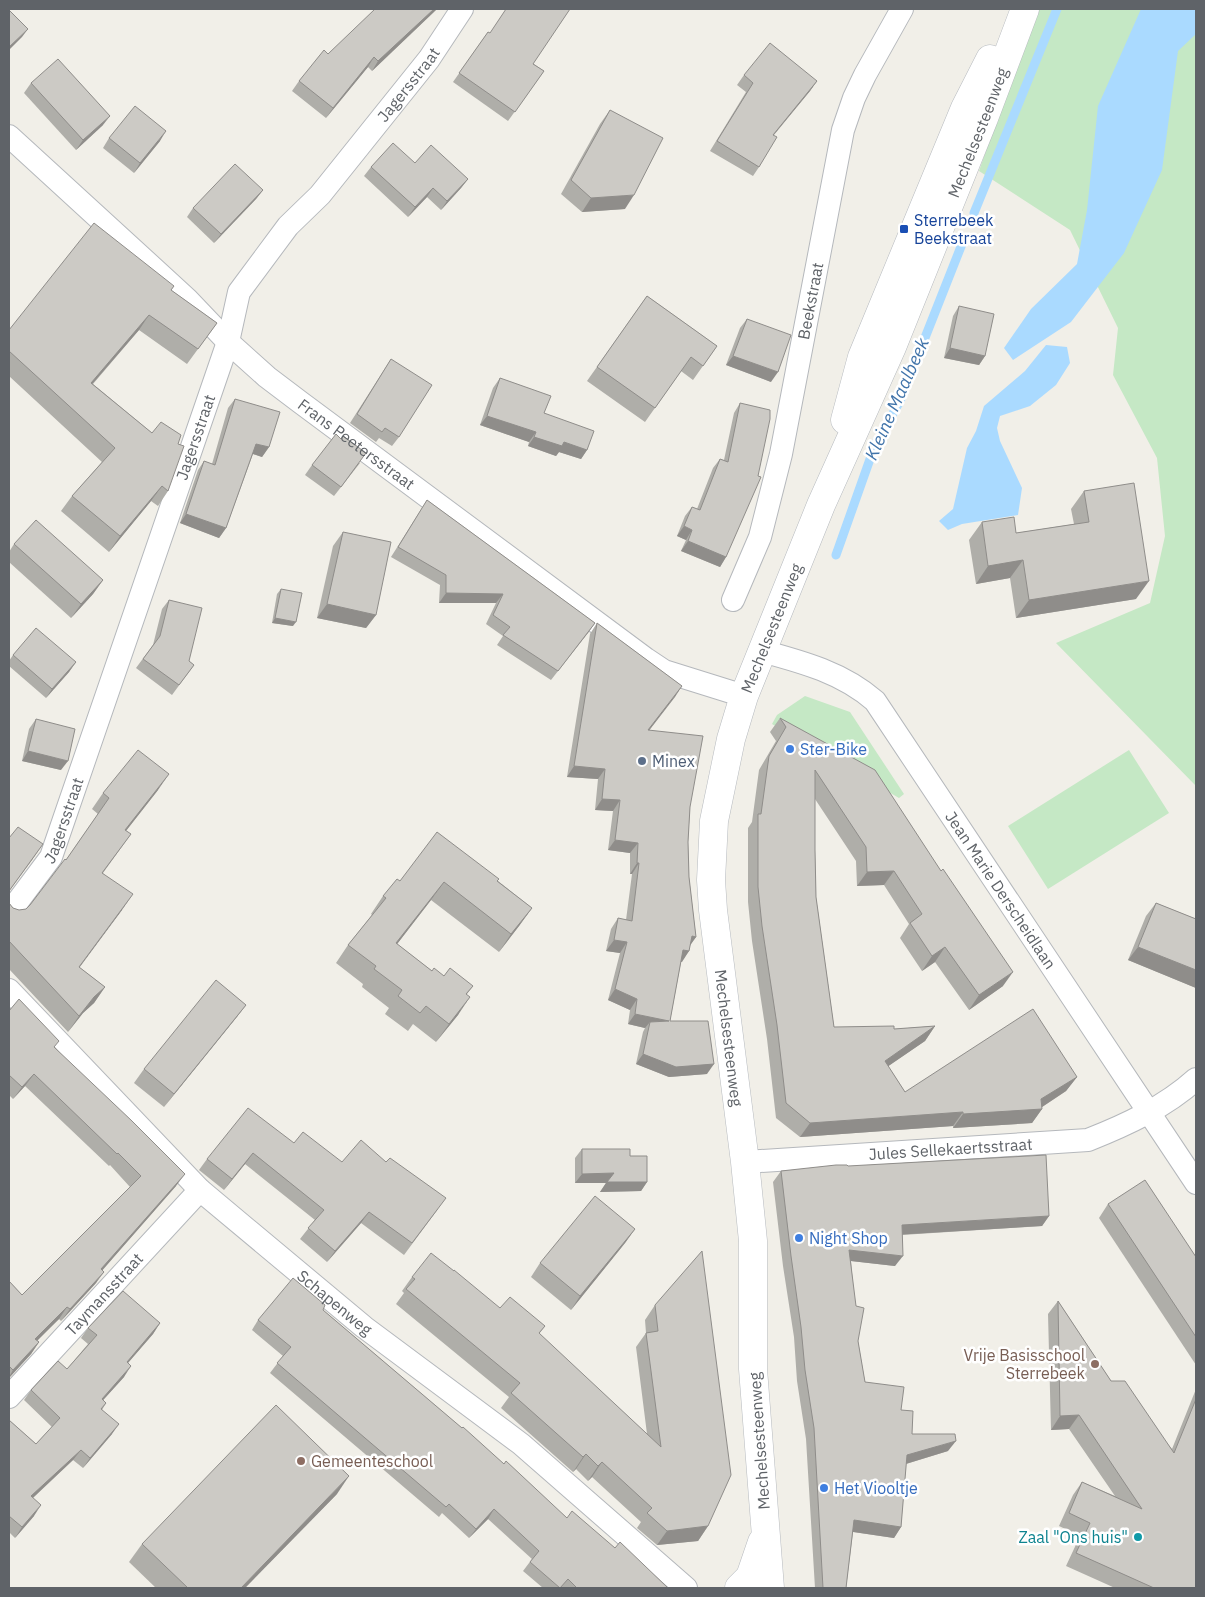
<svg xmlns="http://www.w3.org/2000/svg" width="1205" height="1597" font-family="'IBM Plex Sans',sans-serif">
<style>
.green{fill:#c5e8c5}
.water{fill:#aadaff}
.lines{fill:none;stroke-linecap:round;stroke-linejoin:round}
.stream{stroke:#aadaff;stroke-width:9}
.minor-casing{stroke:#b5b8bc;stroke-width:24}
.secondary-casing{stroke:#b6babf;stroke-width:29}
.minor{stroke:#fff;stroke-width:22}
.secondary{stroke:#fff;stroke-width:28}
.wall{fill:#afaea9}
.shaded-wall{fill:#8f8d8a}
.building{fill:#cccac5;stroke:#8f8d8a}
.transit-dot{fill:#1a4fb4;stroke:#fff;stroke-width:2}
.shop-dot{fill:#3f7fe0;stroke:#fff;stroke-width:2}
.service-dot{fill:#5c6f8a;stroke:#fff;stroke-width:2}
.education-dot{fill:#8d6e63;stroke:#fff;stroke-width:2}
.culture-dot{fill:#0f9aa8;stroke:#fff;stroke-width:2}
.labels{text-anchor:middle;stroke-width:5;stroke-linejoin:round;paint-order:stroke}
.street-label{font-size:16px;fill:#5f6368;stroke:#fff}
.transit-label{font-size:16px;fill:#164399;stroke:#fff;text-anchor:start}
.shop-label{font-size:16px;fill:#366cbe;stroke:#fff;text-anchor:start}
.service-label{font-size:16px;fill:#4e5e75;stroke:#fff;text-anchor:start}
.education-label{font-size:16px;fill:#785e54;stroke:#fff;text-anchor:end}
.culture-label{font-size:16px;fill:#0d838f;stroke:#fff;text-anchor:end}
.water-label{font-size:18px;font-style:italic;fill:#4174aa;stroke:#fff}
</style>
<rect width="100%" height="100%" fill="#f1efe8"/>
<g class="green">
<polygon points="1035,9 1196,9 1196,786 1056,643 1150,603 1165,536 1157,458 1113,375 1118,328 1070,230 979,171"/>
<polygon points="805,696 850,712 904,794 899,798 772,724 777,715"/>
<polygon points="1129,750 1169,813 1048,889 1008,826"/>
</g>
<g class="water">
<polygon points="1141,9 1196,9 1196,34 1178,51 1162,170 1124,253 1071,322 1013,360 1004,348 1031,309 1077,264 1087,210 1098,106"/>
<polygon points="1046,345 1067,347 1070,363 1056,385 1030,406 1000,416 997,428 1000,441 1022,488 1018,515 962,524 948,530 939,521 953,509 967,448 976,431 984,406 1025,371"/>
</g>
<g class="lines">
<g class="stream">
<polyline points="974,213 1057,9"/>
<polyline points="836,555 875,445 900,401 962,244"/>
</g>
<g class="minor-casing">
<g id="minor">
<path id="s1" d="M 9,136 L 187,299 L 228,342 L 267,377 L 300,402 L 646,659 L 664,671 L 744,696"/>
<path id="s2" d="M 733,600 L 760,537 L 781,454 L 843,130 L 854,98 L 865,75 L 902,9"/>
<path id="s3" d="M 762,651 C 803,662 843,673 875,701 L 1196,1183"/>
<path id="s4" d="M 9,913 L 51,857 L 228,342 L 239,292 L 288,226 L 320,195 L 429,59 L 462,9"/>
<path id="s5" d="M 9,990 L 200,1190 L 364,1327 L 521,1444 L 686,1588"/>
<path id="s6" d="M 745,1162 L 1088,1140 C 1126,1125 1165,1107 1196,1079"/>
<path id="s7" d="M 9,1397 L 200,1190"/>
</g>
</g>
<g class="secondary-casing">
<g id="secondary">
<polyline points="845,420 862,357 965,108 990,59"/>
<polyline points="739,1588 750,1577 762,1542"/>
<path id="s8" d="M 770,1588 L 753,1369 L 753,1241 L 745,1162 L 713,910 L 711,880 L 714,821 L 731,739 L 744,696 L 821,505 L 892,347 L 984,118 L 1025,9"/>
</g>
</g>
<use href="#minor" class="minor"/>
<use href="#secondary" class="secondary"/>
</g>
<g class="wall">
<polygon points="437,9 372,71 368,67 326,118 292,91 299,81 328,54"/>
<polygon points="488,32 544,71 508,121 453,82"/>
<polygon points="744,75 817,81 810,91 774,135 759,167 753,176 710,151 746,92 737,85"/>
<polygon points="31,83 103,125 76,150 24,93"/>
<polygon points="610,110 625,209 582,212 561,194 600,124"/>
<polygon points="109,138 160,141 134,173 103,148"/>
<polygon points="415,163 468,179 461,188 441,210 427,197 408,217 364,176 371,167"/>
<polygon points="263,190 256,199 214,243 187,217 193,208"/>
<polygon points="174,286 171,290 217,323 187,364 139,330 93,384 152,433 178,444 168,491 158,506 151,501 109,552 61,511 72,496 102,462 9,376 9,330"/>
<polygon points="647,296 717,346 693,380 681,371 645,422 587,381"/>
<polygon points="959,306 985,356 979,365 944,358 953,316"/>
<polygon points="747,319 771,382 726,365 740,328"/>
<polygon points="391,359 399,437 392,446 379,438 376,442 350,423"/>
<polygon points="500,378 544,413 587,450 581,459 559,452 556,456 528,446 529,442 480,425 493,388"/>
<polygon points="235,399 269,447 262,457 253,454 226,528 219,538 180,523 198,470 204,461 212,464 228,408"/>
<polygon points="740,403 726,557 720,567 681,551 686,540 677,536 685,516 692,507 697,509 713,468 720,459 724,460 734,413"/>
<polygon points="360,463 334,496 305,475 312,465"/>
<polygon points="1084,491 1136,599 1016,618 1010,578 976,584 969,540 982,522 1016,533 1074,524 1071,509"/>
<polygon points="427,500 595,623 551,680 497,645 503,636 486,624 496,603 439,603 440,585 391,557"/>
<polygon points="343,532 376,615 366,628 317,618 333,546"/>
<polygon points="14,544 103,580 93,594 71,618 9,562 9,552"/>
<polygon points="281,589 293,626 272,623 277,594"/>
<polygon points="169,600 189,661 194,665 172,695 136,668 153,645 162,609"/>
<polygon points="597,623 682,686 649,730 690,807 688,842 689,877 696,937 690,945 689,951 681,962 670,1021 707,1074 669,1077 636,1064 643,1032 645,1028 628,1024 630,1010 608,1000 620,953 606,951 611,929 618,918 626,920 632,874 630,874 630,853 608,850 613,811 595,810 598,779 567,777 590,634"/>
<polygon points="13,655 76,662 69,672 46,698 9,666 9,661"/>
<polygon points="780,718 1003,986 969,1010 935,962 922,971 900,938 909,924 884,885 857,886 856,861 815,799 815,850 816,897 834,1027 894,1029 935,1026 925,1041 888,1066 905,1092 1077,1077 1066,1091 1042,1107 1042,1109 1032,1123 953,1128 953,1126 800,1137 776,1118 767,1039 752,941 748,902 748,828 752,822 759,770 776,741 770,732"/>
<polygon points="36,719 61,770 22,761 29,729"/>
<polygon points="158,790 126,831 131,834 103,873 122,910 79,967 105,987 94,1003 83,1013 68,1032 9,969 9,903 13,908 19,910 26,909 30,905 66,860 98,814 92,809 103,793"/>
<polygon points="400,881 498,881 532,908 519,926 499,952 431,900 397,944 432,971 444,976 473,986 467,994 458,1015 436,1042 413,1024 408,1031 385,1014 389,1008 362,987 363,984 336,963 348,945 372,915 371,914 383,896"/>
<polygon points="1156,903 1196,919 1196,988 1128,960 1146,916"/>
<polygon points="246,1005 236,1018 164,1107 134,1083 144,1069"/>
<polygon points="9,1011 55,1047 176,1186 102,1270 96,1283 61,1321 59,1319 37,1340 39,1342 31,1354 9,1378 9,1281 22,1295 130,1187 110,1165 109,1166 25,1086 13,1099 9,1095"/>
<polygon points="294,1143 342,1162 438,1209 404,1255 361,1223 327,1262 300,1239 315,1220 245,1164 224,1190 199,1170 207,1159"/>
<polygon points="582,1149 630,1156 647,1182 641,1191 600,1192 606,1183 575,1183 575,1158"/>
<polygon points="848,1166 1049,1216 1042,1226 902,1235 895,1266 851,1261 858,1341 865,1382 901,1410 912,1434 948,1451 906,1464 901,1527 894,1538 853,1532 846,1588 815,1588 806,1439 797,1381 794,1337 783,1266 773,1182 781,1171"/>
<polygon points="1108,1204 1196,1257 1196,1365 1099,1218"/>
<polygon points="635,1229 625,1243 571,1310 531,1277 540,1263"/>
<polygon points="412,1277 500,1308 545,1326 539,1334 647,1434 636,1347 646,1333 645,1320 655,1305 708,1526 698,1541 657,1545 637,1528 641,1522 592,1477 588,1481 576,1469 573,1472 501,1408 509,1397 396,1304 404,1293 402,1291"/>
<polygon points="1058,1301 1111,1381 1172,1449 1196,1389 1196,1588 1115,1588 1066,1566 1080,1536 1059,1526 1073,1495 1082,1482 1115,1496 1069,1429 1051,1430 1048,1314"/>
<polygon points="323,1310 504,1464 567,1518 615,1548 668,1588 543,1588 523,1571 532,1559 488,1519 469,1538 442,1513 439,1517 270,1373 283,1356 252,1330 258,1320"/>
<polygon points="160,1323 153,1334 128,1363 124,1377 103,1400 106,1403 102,1410 112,1434 83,1468 73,1460 33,1498 34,1516 15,1538 9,1532 9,1420 36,1444 52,1427 24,1400 31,1390 67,1369 88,1344 81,1338 88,1328"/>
<polygon points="337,1494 245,1588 156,1588 129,1562 142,1544"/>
</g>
<g class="shaded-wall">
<polygon points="434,9 437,9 372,71 378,61"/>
<polygon points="28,29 22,37 9,50 9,47"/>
<polygon points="374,57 368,67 326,118 333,108"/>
<polygon points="817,81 810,91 766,144 773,135"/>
<polygon points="110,116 103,125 76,150 83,140"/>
<polygon points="166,131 160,141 134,173 140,163"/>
<polygon points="468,179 461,188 441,210 447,201"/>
<polygon points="433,188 427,197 408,217 415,207"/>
<polygon points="263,190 256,199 214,243 221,234"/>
<polygon points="634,195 625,209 582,212 591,198"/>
<polygon points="149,315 139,330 80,398 91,383"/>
<polygon points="950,348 985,356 979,365 944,358"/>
<polygon points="733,356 778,372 771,382 726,365"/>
<polygon points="487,416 536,432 529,442 480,425"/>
<polygon points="534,437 564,442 587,450 581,459 559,452 556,456 528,446"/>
<polygon points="256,444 269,447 262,457 250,453"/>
<polygon points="162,486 151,501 109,552 120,536"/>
<polygon points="186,514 226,528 219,538 180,523"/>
<polygon points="684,526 692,530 686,540 677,536"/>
<polygon points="688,541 726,557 720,567 681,551"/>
<polygon points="1023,560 1010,578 976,584 988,566"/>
<polygon points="103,580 93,594 71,618 81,604"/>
<polygon points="1149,581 1136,599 1016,618 1029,600"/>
<polygon points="446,593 503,594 496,603 439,603"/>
<polygon points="327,604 376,615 366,628 317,618"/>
<polygon points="275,618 296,622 293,626 272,623"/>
<polygon points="595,623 588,633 551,680 558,671"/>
<polygon points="76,662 69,672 46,698 52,689"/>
<polygon points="682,686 675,697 641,741 648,730"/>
<polygon points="28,751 68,761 61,770 22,761"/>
<polygon points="574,766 605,769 598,779 567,777"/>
<polygon points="169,774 158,790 114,846 125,830"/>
<polygon points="602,799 620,800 613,811 595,810"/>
<polygon points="615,840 638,843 630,853 608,850"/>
<polygon points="43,844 32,860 9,891 9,890"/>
<polygon points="637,863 639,863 632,874 630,874"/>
<polygon points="894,871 884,885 857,886 867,872"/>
<polygon points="444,882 431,900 384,961 396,943"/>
<polygon points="133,894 122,910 68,983 79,967"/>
<polygon points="532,908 519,926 499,952 511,934"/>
<polygon points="692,936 696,937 689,947"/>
<polygon points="614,940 627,942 620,953 606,951"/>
<polygon points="945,947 935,962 922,971 932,956"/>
<polygon points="1138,947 1196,970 1196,988 1128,960"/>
<polygon points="683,950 689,951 682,962 676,961"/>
<polygon points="1013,972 1003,986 969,1010 979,995"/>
<polygon points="105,987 94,1003 83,1013 68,1032 79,1016 94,997"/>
<polygon points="615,989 637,999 630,1010 608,1000"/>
<polygon points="470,997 458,1015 436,1042 449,1024"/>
<polygon points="246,1005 236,1018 164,1107 174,1094"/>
<polygon points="635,1014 669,1021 650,1022 645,1028 628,1024"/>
<polygon points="935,1026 925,1041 874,1076 885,1061"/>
<polygon points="643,1054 714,1064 707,1074 669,1077 636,1064"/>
<polygon points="34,1074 25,1086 13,1099 22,1087"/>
<polygon points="1077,1077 1066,1091 1039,1109 1042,1109 1032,1123 953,1128 963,1114 1041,1099"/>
<polygon points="963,1112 953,1126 800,1137 810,1123"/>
<polygon points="253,1153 245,1164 224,1190 232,1179"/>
<polygon points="614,1173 647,1182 641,1191 600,1192 606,1183 575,1183 582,1174"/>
<polygon points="185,1174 176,1186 93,1281 101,1269"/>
<polygon points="369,1212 361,1223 327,1262 335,1251"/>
<polygon points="1049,1216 1042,1226 894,1235 902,1225"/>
<polygon points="635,1229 625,1243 571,1310 580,1296"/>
<polygon points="849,1250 903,1256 895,1266 842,1260"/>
<polygon points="104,1272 96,1283 61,1321 70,1309"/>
<polygon points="67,1307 59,1319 27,1351 35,1339"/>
<polygon points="160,1323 153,1334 120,1372 127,1362"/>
<polygon points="39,1342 31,1354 9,1378 9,1377 13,1370"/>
<polygon points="131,1366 124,1377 95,1409 102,1399"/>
<polygon points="1079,1415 1069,1429 1051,1430 1060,1416"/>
<polygon points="119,1424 112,1434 83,1468 90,1458"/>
<polygon points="956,1441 948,1451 899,1466 907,1455"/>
<polygon points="81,1450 73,1460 24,1506 31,1496"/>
<polygon points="586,1454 576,1469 573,1472 583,1457"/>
<polygon points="602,1462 592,1477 588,1481 598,1466"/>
<polygon points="349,1476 337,1494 245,1588 241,1588"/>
<polygon points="41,1505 34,1516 15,1538 22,1527"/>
<polygon points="494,1509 488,1519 469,1538 476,1529"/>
<polygon points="854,1520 901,1527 894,1538 847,1531"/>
<polygon points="708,1526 698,1541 657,1545 667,1531"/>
</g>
<g class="building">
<polygon points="375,9 434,9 378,61 374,57 333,108 299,81 324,50 328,54"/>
<polygon points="506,9 570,9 533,64 544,71 515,112 459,73 488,32 490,33"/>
<polygon points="10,11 28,29 9,47 9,12"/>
<polygon points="770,43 817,81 773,135 777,137 759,167 717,141 753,83 744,75"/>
<polygon points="58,59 110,116 83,140 31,83"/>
<polygon points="135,106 166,131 140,163 109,138"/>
<polygon points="610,110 663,138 634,195 591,198 571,180"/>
<polygon points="393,143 415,163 431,145 468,179 447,201 433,188 415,207 371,167"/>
<polygon points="235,164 263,190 221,234 193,208"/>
<polygon points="94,223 174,286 171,290 217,323 198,349 149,315 91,383 152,433 161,422 181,435 178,444 184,446 168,491 162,486 120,536 72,496 115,448 9,351 9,330"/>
<polygon points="647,296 717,346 703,366 691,357 655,408 597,367"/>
<polygon points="959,306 994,314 985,356 950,348"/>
<polygon points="747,319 791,335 778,372 733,356"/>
<polygon points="391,359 432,385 399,437 385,428 382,432 357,414"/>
<polygon points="500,378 551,396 544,413 594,431 587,450 564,442 562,446 534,437 536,432 487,416"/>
<polygon points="235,399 280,412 269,447 256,444 226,528 186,514 204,461 215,465"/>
<polygon points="740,403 770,410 770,419 758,476 761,477 726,557 688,541 692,530 684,526 692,507 700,510 720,459 728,462"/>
<polygon points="336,434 341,439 343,436 366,453 341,487 312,465"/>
<polygon points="1134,483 1149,581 1029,600 1023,560 988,566 982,522 1014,517 1016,533 1089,522 1084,491"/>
<polygon points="427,500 595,623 558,671 503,635 510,627 493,615 503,594 446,593 446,575 398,547"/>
<polygon points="36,520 103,580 81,604 14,544"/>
<polygon points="343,532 391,542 376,615 327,604"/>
<polygon points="281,589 302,593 296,622 275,618"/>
<polygon points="169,600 202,608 189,661 194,665 179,685 143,659 160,636"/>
<polygon points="597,623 682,686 648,730 703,736 690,807 688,842 689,877 696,937 692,936 689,951 683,950 670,1021 708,1021 714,1064 676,1067 643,1054 650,1022 669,1021 635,1014 637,999 615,989 627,942 614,940 618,918 632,921 639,863 637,863 638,843 615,840 620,800 602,799 605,769 574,766"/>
<polygon points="36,628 76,662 52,689 13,655"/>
<polygon points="780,718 875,770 941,871 943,869 1013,972 979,995 945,947 932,956 910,923 922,914 894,871 867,872 866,847 815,770 815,850 816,897 834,1027 894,1026 894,1029 935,1026 885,1061 905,1092 1033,1009 1077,1077 1041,1099 1042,1109 963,1114 963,1112 810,1123 786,1103 777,1025 762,926 758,887 758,814 761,814 769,756 786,727"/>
<polygon points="36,719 75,729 68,761 28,751"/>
<polygon points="138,750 169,774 125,830 131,834 102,873 133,894 79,967 105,987 94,997 79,1016 9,941 9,903 13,908 19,910 26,909 30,905 65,859 66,860 109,798 103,793"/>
<polygon points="18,827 43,844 9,891 9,838"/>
<polygon points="437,832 499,879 497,881 532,908 511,934 444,882 396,943 432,971 434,968 444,976 450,968 473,986 466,994 470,997 449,1024 426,1006 420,1013 398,996 402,990 374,969 376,966 348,945 386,898 383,896 397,879 400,881"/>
<polygon points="1156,903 1196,919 1196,970 1138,947"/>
<polygon points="216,980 246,1005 174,1094 144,1069"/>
<polygon points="19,999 59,1041 54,1047 132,1121 185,1174 101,1269 104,1272 70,1309 67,1307 35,1339 39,1342 13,1370 9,1366 9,1281 22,1295 141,1176 118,1153 117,1154 34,1074 22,1087 9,1075 9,1011"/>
<polygon points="248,1108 294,1143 303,1132 342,1162 361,1140 386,1162 390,1158 446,1198 412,1243 369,1212 335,1251 308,1228 324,1210 253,1153 232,1179 207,1159"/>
<polygon points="582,1149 630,1149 630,1156 647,1156 647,1182 607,1182 614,1173 582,1174"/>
<polygon points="1046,1155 1049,1216 902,1225 903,1256 849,1250 856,1306 864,1308 858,1341 865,1382 904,1387 901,1410 913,1411 912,1434 955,1434 956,1441 907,1455 901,1527 854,1520 846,1588 823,1588 814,1428 805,1370 801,1327 791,1256 781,1171 836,1165 847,1165 848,1166"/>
<polygon points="1145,1180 1196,1257 1196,1337 1108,1204"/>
<polygon points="595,1196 635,1229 580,1296 540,1263"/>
<polygon points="702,1251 731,1475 708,1526 667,1531 647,1513 652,1508 602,1462 598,1466 586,1454 583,1457 511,1393 520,1383 406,1289 415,1279 412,1277 431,1253 454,1271 454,1270 500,1308 510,1297 545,1326 539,1333 661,1447 646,1333 658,1331 655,1305"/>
<polygon points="293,1278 325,1305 323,1310 462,1428 463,1427 504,1464 506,1461 567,1518 572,1511 615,1548 620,1542 668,1588 577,1588 568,1579 560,1588 530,1562 539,1551 494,1509 476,1529 449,1504 446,1507 277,1363 291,1347 258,1320"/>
<polygon points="123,1291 160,1323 127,1362 131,1366 102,1399 106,1403 101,1409 119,1424 90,1458 81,1450 31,1496 41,1505 22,1527 9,1516 9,1420 36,1444 60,1418 31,1390 58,1361 67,1369 97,1335 88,1328"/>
<polygon points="1058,1301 1111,1381 1125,1381 1174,1453 1196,1399 1196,1588 1154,1588 1076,1553 1090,1523 1069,1513 1082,1482 1142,1509 1079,1415 1060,1416"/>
<polygon points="276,1405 349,1476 241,1588 188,1588 142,1544"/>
</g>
<rect class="transit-dot" x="899" y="224" width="10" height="10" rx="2.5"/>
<g class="shop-dot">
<circle cx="790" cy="749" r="5"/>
<circle cx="799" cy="1238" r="5"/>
<circle cx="824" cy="1488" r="5"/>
</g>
<circle class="service-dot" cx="642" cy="761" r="5"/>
<g class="education-dot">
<circle cx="1095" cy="1364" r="5"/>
<circle cx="301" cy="1461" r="5"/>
</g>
<circle class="culture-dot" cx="1138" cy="1537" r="5"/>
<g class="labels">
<g class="street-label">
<text dy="6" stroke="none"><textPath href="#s4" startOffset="934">Jagersstraat</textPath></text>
<text dy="6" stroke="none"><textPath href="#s8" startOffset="1509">Mechelsesteenweg</textPath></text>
<text dy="6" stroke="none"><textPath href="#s2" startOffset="310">Beekstraat</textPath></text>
<text dy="6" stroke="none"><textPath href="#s4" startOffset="514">Jagersstraat</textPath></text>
<text dy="6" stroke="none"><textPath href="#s1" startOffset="465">Frans Peetersstraat</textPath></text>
<text dy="6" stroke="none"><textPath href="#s8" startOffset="972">Mechelsesteenweg</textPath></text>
<text dy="6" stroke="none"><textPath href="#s4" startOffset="109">Jagersstraat</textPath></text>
<text dy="6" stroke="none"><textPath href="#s3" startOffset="352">Jean Marie Derscheidlaan</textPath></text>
<text transform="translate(729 1038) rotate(83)" y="6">Mechelsesteenweg</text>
<text dy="6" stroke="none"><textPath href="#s6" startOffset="206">Jules Sellekaertsstraat</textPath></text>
<text dy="6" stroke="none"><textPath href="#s7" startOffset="140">Taymansstraat</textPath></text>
<text dy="6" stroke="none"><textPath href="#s5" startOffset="452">Schapenweg</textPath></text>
<text transform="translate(759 1441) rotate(-94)" y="6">Mechelsesteenweg</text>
</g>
<g class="transit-label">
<text x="914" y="226">Sterrebeek<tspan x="914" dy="18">Beekstraat</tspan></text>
</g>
<g class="shop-label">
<text x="800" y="755">Ster-Bike</text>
<text x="809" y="1244">Night Shop</text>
<text x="834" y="1494">Het Viooltje</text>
</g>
<g class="service-label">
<text x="652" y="767">Minex</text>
</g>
<g class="education-label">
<text x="1085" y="1361">Vrije Basisschool<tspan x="1085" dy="18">Sterrebeek</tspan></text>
<text x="311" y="1467" text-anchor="start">Gemeenteschool</text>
</g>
<g class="culture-label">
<text x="1128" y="1543">Zaal "Ons huis"</text>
</g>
<g class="water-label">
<text transform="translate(897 399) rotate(-66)" y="6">Kleine Maalbeek</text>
</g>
</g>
<rect width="1205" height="1597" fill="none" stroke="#5f6368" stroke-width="20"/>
</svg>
